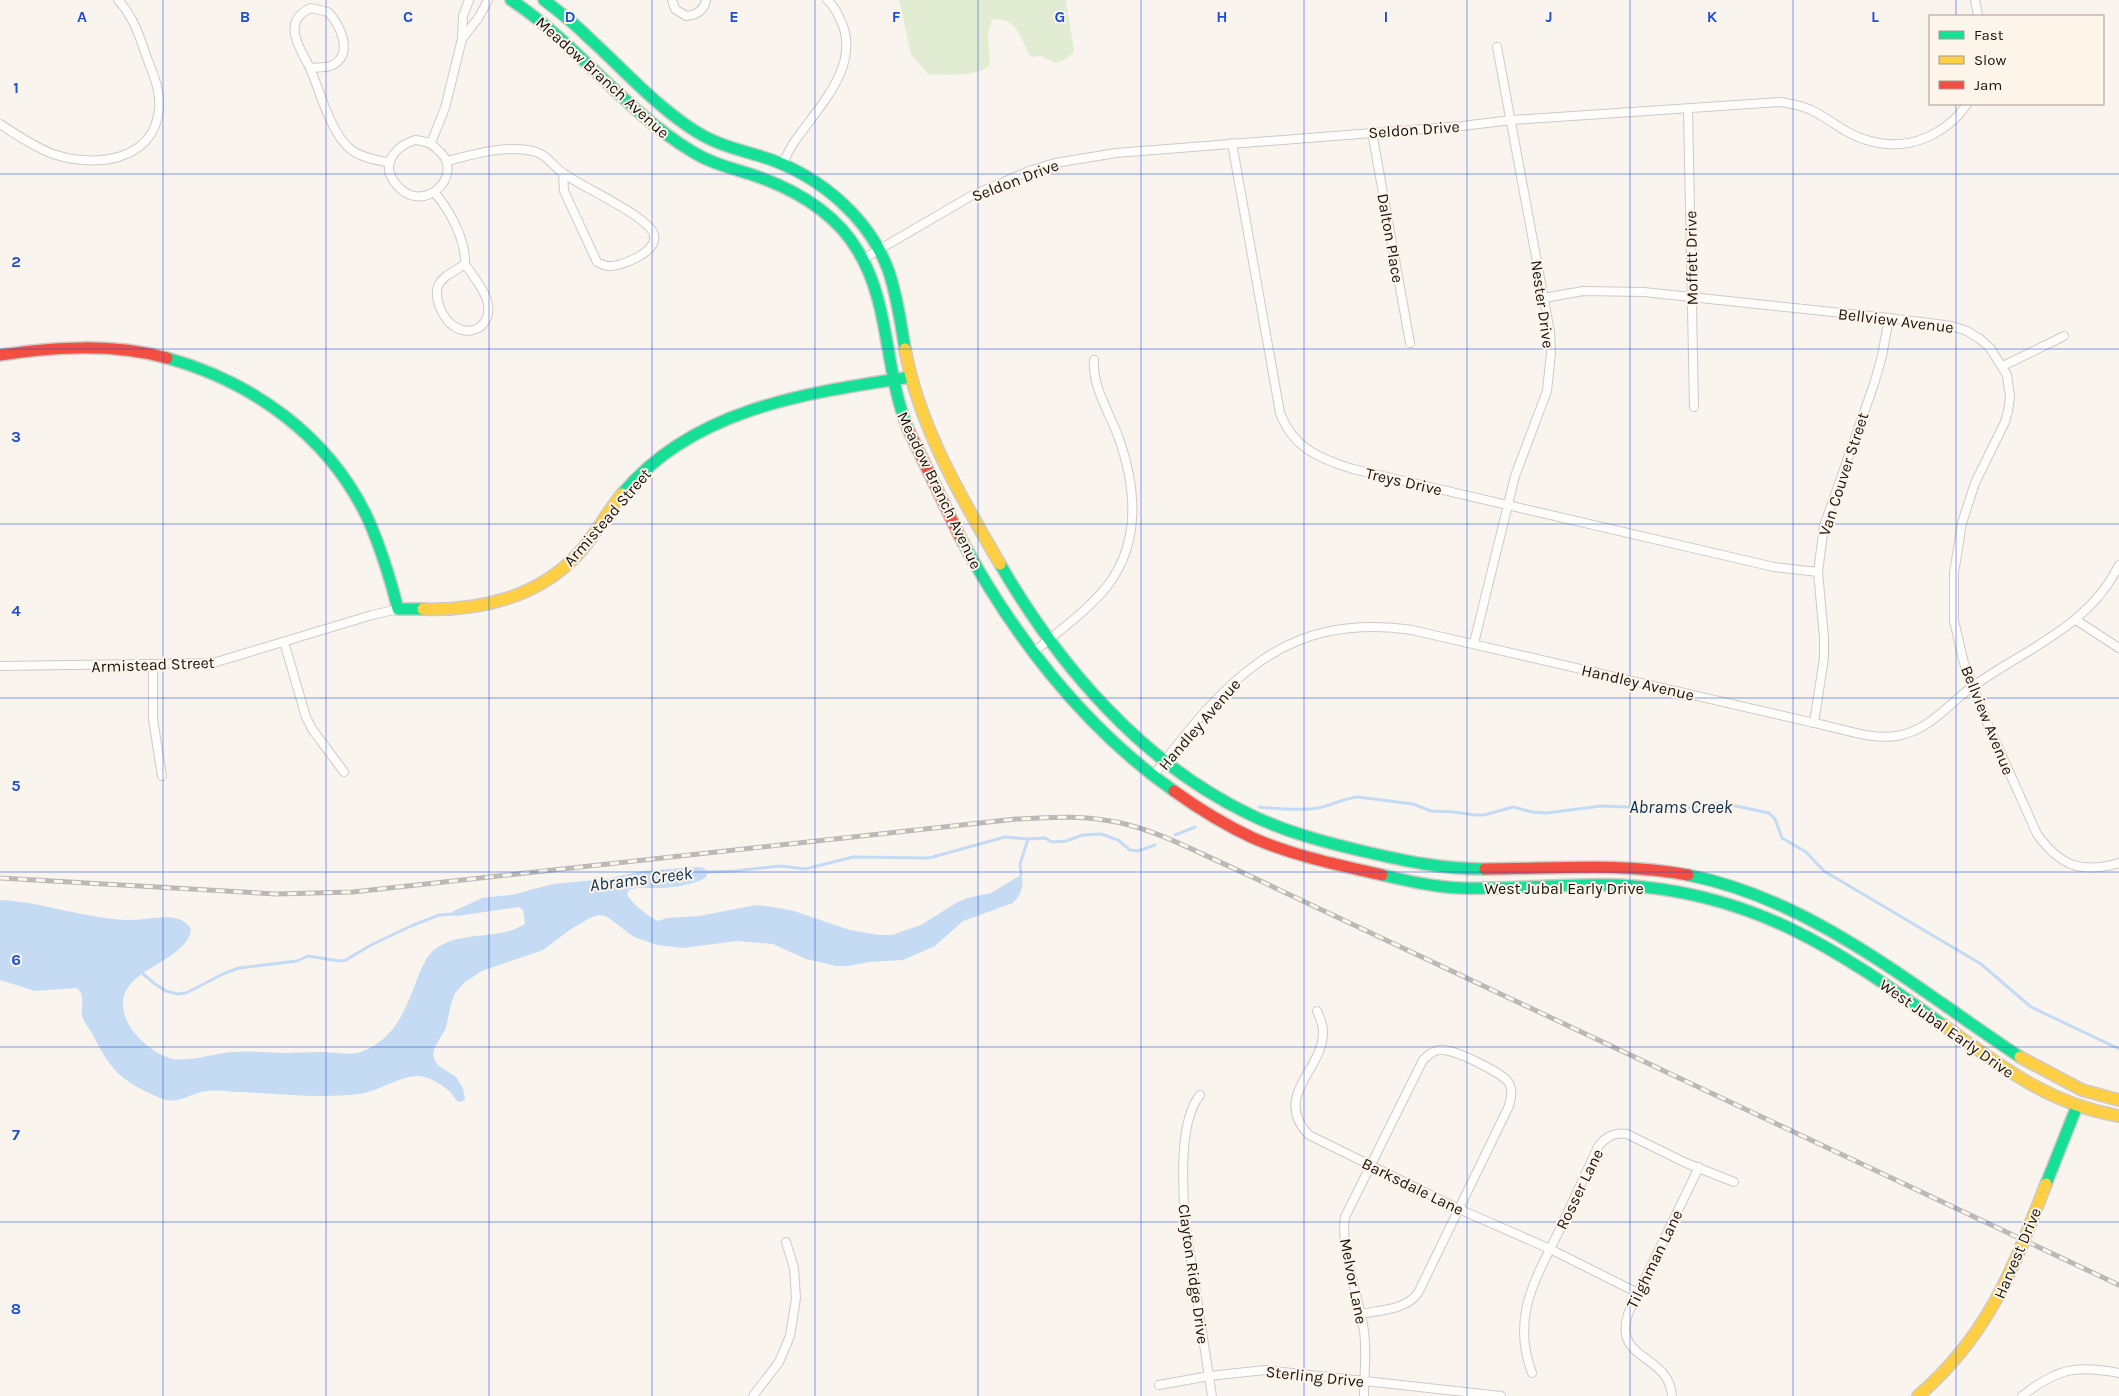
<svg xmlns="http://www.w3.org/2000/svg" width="2119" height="1396" font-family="Karla,sans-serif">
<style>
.green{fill:#e1ecd3}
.water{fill:#c4dbf3}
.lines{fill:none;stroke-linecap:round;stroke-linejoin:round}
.stream{stroke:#c4dbf3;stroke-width:3}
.street-casing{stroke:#cfcac5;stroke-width:10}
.fast-casing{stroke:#cfcac5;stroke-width:14}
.slow-casing{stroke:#cfcac5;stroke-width:14}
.jam-casing{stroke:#cfcac5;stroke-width:14}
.street{stroke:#fefdfc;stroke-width:8}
.fast{stroke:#16e098;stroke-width:11}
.slow{stroke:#ffcf43;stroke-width:11}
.jam{stroke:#f24e42;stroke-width:11}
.rail-casing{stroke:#bab9b8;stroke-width:5}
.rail{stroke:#fdf4ea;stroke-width:3;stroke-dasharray:9;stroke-linecap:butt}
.grid{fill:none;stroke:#1d4ed8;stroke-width:1;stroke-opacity:0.55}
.labels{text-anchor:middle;stroke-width:4;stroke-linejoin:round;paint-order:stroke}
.street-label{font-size:16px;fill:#19140e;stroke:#fdf4ea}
.water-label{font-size:18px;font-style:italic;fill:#052d4f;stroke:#fdf4ea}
.grid-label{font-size:16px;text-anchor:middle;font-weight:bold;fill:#1d4ed8;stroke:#fdf4ea;stroke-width:4;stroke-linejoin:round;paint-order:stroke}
</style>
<rect width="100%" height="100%" fill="#f9f4ee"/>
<path class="green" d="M 899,0 L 1066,0 L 1074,52 L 1065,60 L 1055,63 L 1041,56 L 1031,57 C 1020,40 1018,16 992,20 L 988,33 L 990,65 C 978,77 944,75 928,74 L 911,54 Z"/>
<path class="water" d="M 698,867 L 704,868 L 708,872 L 705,878 C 692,885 676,887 662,888 C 650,889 640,886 629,890 L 627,894 C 630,902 651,919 659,921 L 666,918 L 699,916 L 756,905 L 773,907 L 794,911 L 850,930 L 879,935 L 892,935 L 921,925 L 956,903 L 967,898 L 991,893 L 1021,875 C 1025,885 1021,895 1013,903 L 963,921 L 935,946 L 903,960 L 869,962 L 848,966 L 836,966 L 806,959 L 773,944 L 737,941 L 683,948 L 657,945 L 634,937 L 606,916 L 598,915 L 590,918 L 571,929 L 543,950 L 482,971 L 465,982 L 455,993 L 451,1004 L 446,1028 L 435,1047 L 433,1055 L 435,1061 L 439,1066 L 456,1077 L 463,1088 L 465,1100 L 460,1102 C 455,1100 455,1098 452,1094 C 445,1086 430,1077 419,1076 C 401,1075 378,1092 358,1094 C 318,1099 277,1093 237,1092 C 227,1091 217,1090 207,1091 C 188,1093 180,1106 160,1098 C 122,1081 112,1073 93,1035 C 90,1029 84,1023 82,1016 C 80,1006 87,995 76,988 L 35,991 L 0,980 L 0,900 C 44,902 85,919 130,920 C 149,921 179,909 191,929 C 189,955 143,966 129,986 C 108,1014 146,1053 173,1059 C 190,1062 215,1053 233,1052 C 250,1051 266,1052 283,1053 C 295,1053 308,1052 320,1052 C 333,1052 345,1055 358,1053 C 394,1041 405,1012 417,979 C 422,968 425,958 434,950 C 452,935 479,937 500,933 C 509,932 518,928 525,924 L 523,910 L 519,907 L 457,916 L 452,915 L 452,912 L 482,898 L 511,895 L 553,884 L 605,879 L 643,871 Z"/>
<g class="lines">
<g class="stream">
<path d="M 1259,807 C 1278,809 1299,811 1319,808 C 1332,805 1344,798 1358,797 L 1413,804 L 1431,811 L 1454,812 L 1475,815 L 1484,815 L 1513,807 L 1532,812 L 1546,813 L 1601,806 L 1680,809 L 1721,803 L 1769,813 L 1775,819 L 1782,838 L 1806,852 L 1824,871 L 1981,964 L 2031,1007 L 2119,1049"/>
<polyline points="1175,835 1195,827"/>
<polyline points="704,872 734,871 781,866 805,869 853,857 929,858 1005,837 1028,839 1045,838 1052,842 1066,841 1083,835 1101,834 1118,840 1130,850 1138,851 1155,845"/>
<polyline points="1021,875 1020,864 1028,839"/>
<polyline points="142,973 155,984 166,991 177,994 186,993 225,973 239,968 297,961 308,956 339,961 346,960 371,945 411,926 439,915 455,914"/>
</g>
<g class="street-casing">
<g id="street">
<path d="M 672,0 L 675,9 L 686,16 C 696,15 704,11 706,0"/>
<polyline points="1975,0 1978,16"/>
<path d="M 311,8 L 328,12 C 341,25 355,57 330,66 C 324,68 316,67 310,68 C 299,47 281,21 311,8 Z"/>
<polyline points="462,39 463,16 469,0"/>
<path d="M 310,68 C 320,91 330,131 349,148 C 359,157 375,160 388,162"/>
<polyline points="1688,109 1694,407"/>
<path d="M 0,124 C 17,135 34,147 53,154 C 94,168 154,162 159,109 C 161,91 153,74 147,58 C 140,37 133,16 118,0"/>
<polyline points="1372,132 1410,343"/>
<path d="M 415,140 C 426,141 431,143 439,151 C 467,175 420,221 393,180 C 381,162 398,145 415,140 Z"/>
<polyline points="431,143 445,108 462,39 479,17 488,0"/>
<path d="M 1232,143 L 1280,413 C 1293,448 1320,459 1353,469 L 1774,567 L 1818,572"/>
<path d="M 447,161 C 475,154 503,145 533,151 C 546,154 553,166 563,173 C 581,187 649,216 654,235 C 658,252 621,267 608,266 C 604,266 600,263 597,262 L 564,191 L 563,173"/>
<path d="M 782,164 C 786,157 790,148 795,141 C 819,106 863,64 840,19 C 837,12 833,5 827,0"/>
<path d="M 435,193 C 450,211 466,240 465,264"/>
<path d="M 863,259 L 971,196 L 1029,171 L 1055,163 L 1116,153 L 1462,126 L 1512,120 L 1781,102 C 1791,104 1801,105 1811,110 C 1822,115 1833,123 1844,130 C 1869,145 1899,149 1925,138 C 1942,131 1957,119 1967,104"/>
<path d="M 465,264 C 471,273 479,283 484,293 C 503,331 454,349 439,305 C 437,299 436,292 438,286 C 443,275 456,271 465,264 Z"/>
<path d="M 1544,298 L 1583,291 L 1644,292 L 1889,318 L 1952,326 L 1967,331 L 1980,339 L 1990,348 L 2007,375 L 2010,397 L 2008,411 L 2005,422 L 1975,483 L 1962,523 L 1954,573 L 1954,621 L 1964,663 L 1989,727 L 2037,834 C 2060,866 2081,874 2119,863"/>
<polyline points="2003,366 2064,336"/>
<polyline points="2076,620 2119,648"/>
<polyline points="284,642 306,717 312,729 344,772"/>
<polyline points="1474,643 1515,476 1547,391 1551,353 1550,332 1497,47"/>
<path d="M 1034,652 C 1058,631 1088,611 1108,585 C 1142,540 1136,486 1118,436 C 1109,412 1092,386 1094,360"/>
<polyline points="153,665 153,719 162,776"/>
<polyline points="0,666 213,663 372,615 398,609"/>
<polyline points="1814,723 1824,658 1824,638 1818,572 1824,526 1874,384 1882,356 1889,318"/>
<path d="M 1153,776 C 1224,683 1283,611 1412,630 L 1814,723 C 1840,728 1870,740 1896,736 C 1929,731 1947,705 1972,687 C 2025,649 2089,627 2119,565"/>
<path d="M 1317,1011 C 1320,1018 1324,1026 1323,1034 C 1322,1070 1272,1097 1309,1135 L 1459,1209 L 1550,1249 L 1638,1293"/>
<path d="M 1200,1095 C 1178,1122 1183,1188 1185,1222 L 1212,1396"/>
<path d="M 1361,1314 C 1380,1310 1406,1310 1418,1293 L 1509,1106 C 1511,1098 1513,1091 1509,1083 C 1503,1073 1451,1047 1439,1050 C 1432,1051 1427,1056 1423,1060 L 1345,1217 C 1340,1248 1359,1298 1364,1331 C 1367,1352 1364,1374 1364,1396"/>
<path d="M 1532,1373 C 1511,1317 1535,1280 1559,1231 C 1572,1203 1585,1175 1598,1147 C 1605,1137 1615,1132 1627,1134 L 1686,1163 L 1734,1182"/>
<polyline points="1159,1385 1209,1376 1265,1370 1501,1396"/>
<polyline points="753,1396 779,1362 790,1336 796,1298 794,1268 786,1242"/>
<path d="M 1672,1396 C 1669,1353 1613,1362 1628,1314 L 1699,1167"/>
<path d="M 2022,1396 C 2058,1368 2075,1365 2119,1373"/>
</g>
</g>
<g class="fast-casing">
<g id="fast">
<path d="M 511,0 C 578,44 624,111 693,152 C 712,164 732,168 753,175 C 794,189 835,212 858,251 C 891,305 884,373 909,431"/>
<path d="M 544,0 C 560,12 576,25 590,39 C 623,69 651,101 689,127 C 718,147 740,149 772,160 C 823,179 870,219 889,272 C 897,297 901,323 905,349"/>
<path d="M 167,358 C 253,382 329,436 368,519 C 381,548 390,578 398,609 L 423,609"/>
<path d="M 622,494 C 694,408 806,393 911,377"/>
<path d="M 959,535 C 1011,633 1083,727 1174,791"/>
<path d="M 1000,564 C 1059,666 1143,764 1251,815 C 1286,832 1324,842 1362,851 C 1405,861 1441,869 1485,869"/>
<path d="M 1382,875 C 1408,881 1434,887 1460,888 C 1513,890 1566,883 1619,885 C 1754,892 1838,950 1943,1025"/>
<path d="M 1688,875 C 1814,900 1915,988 2020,1057"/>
<polyline points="2046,1184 2077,1106"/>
</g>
</g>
<g class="slow-casing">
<g id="slow">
<path d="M 905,349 C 919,427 961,497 1000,564"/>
<path d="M 423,609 C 481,611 539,597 579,553 C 596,535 606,513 622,494"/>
<path d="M 1943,1025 C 2001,1066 2048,1104 2119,1116"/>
<polyline points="2020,1057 2082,1090 2119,1100"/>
<path d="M 1918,1396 C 1989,1335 2013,1269 2046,1184"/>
</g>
</g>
<g class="jam-casing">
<g id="jam">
<path d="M 0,355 C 56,347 112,343 167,358"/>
<polyline points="909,431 959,535"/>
<path d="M 1174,791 C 1199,809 1225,825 1253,838 C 1294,856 1339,865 1382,875"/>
<path d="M 1485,869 C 1553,869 1621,862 1688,875"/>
</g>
</g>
<use href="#street" class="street"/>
<use href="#fast" class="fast"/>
<use href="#slow" class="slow"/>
<use href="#jam" class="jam"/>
<g class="rail-casing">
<path id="rail" d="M 0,878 L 276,894 L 353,892 L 1016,819 C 1046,818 1075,815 1104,820 C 1150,826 1192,850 1233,868 L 2119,1285"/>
</g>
<use href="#rail" class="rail"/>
</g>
<path class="grid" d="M 163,0 L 163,1396M 326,0 L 326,1396M 489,0 L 489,1396M 652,0 L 652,1396M 815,0 L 815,1396M 978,0 L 978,1396M 1141,0 L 1141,1396M 1304,0 L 1304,1396M 1467,0 L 1467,1396M 1630,0 L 1630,1396M 1793,0 L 1793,1396M 1956,0 L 1956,16M 1956,104 L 1956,1396M 0,174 L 2119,174M 0,349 L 2119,349M 0,524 L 2119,524M 0,698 L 2119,698M 0,872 L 2119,872M 0,1047 L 2119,1047M 0,1222 L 2119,1222"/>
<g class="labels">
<g class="street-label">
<text transform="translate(603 77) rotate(42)" y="6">Meadow Branch Avenue</text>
<text transform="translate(1414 129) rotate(-4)" y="6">Seldon Drive</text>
<text transform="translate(1015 180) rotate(-21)" y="6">Seldon Drive</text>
<text transform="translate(1391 238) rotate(80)" y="6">Dalton Place</text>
<text transform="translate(1691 258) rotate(-91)" y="6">Moffett Drive</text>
<text transform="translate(1543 304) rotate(82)" y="6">Nester Drive</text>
<text transform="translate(1896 320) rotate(7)" y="6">Bellview Avenue</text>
<text transform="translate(1843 474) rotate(-72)" y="6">Van Couver Street</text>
<text transform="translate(1404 481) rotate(13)" y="6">Treys Drive</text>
<text transform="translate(940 490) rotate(64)" y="6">Meadow Branch Avenue</text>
<text transform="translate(607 517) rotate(-49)" y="6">Armistead Street</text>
<text transform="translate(153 664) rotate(-2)" y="6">Armistead Street</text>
<text transform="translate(1638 682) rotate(13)" y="6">Handley Avenue</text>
<text transform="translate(1988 720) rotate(68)" y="6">Bellview Avenue</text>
<text transform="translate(1199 724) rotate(-49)" y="6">Handley Avenue</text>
<text x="1564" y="894">West Jubal Early Drive</text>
<text transform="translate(1947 1028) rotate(35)" y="6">West Jubal Early Drive</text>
<text transform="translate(1413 1186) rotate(26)" y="6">Barksdale Lane</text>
<text transform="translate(1579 1189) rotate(-64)" y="6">Rosser Lane</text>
<text transform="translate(2017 1253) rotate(-67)" y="6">Harvest Drive</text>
<text transform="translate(1654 1259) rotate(-64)" y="6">Tilghman Lane</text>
<text transform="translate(1194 1274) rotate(82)" y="6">Clayton Ridge Drive</text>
<text transform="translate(1354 1281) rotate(79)" y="6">Melvor Lane</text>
<text transform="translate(1315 1376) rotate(6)" y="6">Sterling Drive</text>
</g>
<g class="water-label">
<text x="1681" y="813">Abrams Creek</text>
<text transform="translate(641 879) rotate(-7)" y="6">Abrams Creek</text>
</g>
</g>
<g class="grid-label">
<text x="82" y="22">A</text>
<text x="245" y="22">B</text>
<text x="408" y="22">C</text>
<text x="570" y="22">D</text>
<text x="734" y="22">E</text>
<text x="896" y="22">F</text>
<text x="1060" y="22">G</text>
<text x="1222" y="22">H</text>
<text x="1386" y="22">I</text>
<text x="1549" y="22">J</text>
<text x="1712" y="22">K</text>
<text x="1875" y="22">L</text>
<text x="16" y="93">1</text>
<text x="16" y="267">2</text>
<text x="16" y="442">3</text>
<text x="16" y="616">4</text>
<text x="16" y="791">5</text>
<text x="16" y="965">6</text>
<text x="16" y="1140">7</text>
<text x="16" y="1314">8</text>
</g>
<rect x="1929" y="15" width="175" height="90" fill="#fdf4ea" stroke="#a29a92"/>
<rect x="1939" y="31" width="25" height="8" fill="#16e098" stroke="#a29a92"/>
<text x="1974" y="40" font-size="15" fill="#19140e">Fast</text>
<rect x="1939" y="56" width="25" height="8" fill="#ffcf43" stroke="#a29a92"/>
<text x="1974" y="65" font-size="15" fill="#19140e">Slow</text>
<rect x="1939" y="81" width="25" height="8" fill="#f24e42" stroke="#a29a92"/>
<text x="1974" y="90" font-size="15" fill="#19140e">Jam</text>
</svg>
